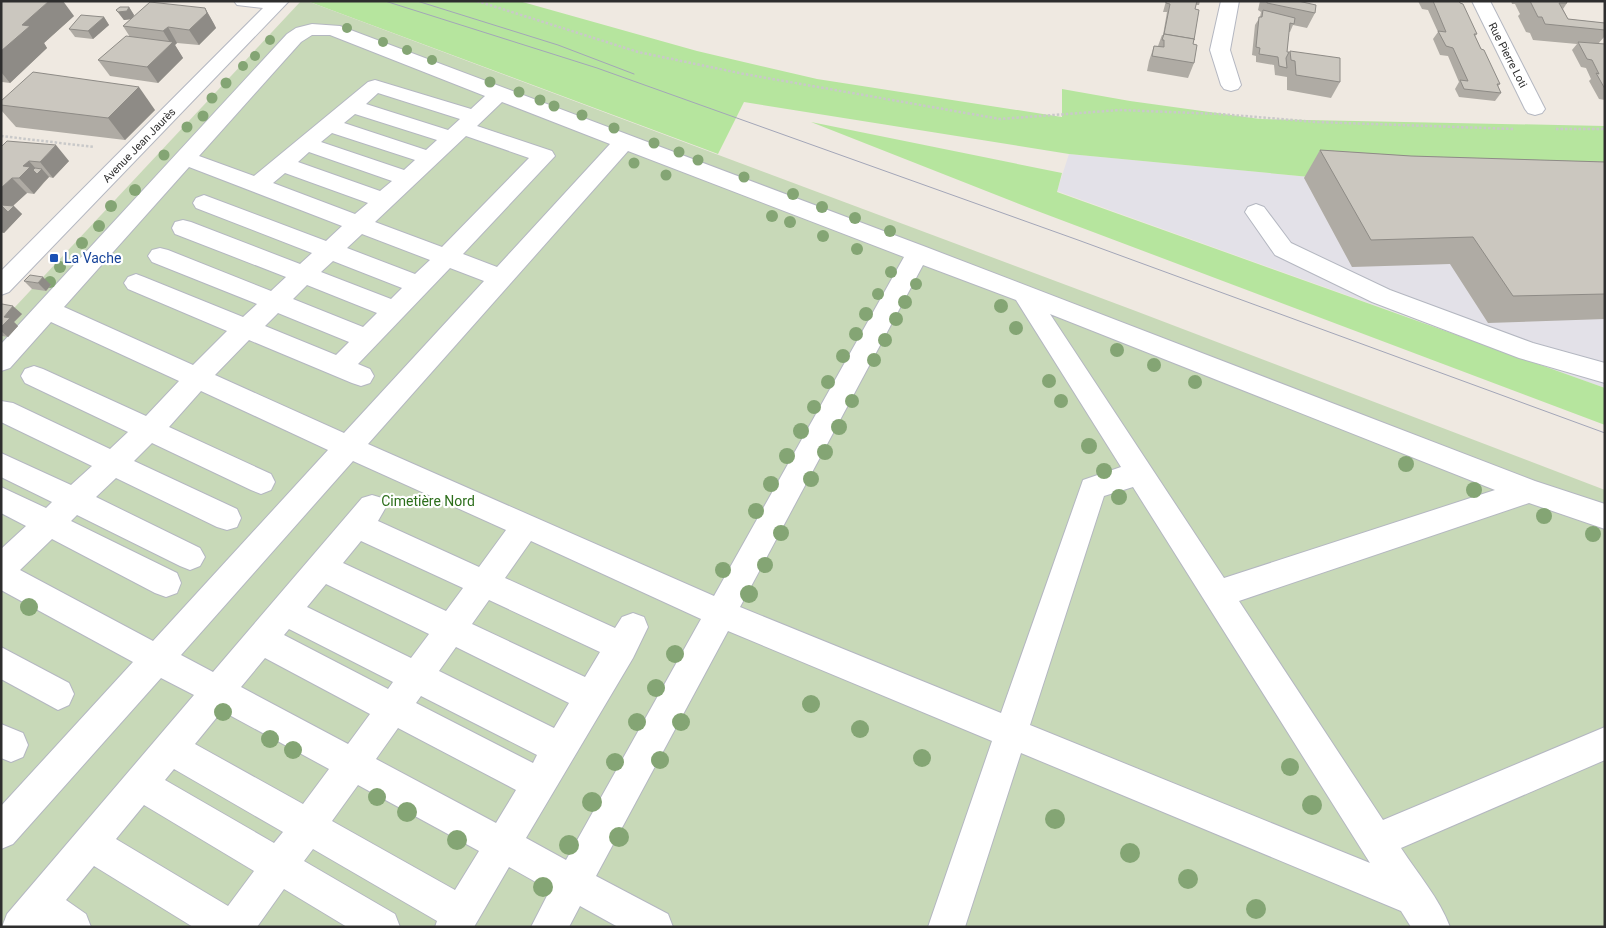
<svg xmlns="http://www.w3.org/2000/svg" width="1606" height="928" font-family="Roboto,sans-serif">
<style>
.industrial{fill:#e3e1e8}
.green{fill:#b6e59e}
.cemetery{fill:#c8d9b8}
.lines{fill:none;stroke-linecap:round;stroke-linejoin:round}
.minor-casing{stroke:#b4b7c1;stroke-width:2}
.path{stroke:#c9c9c9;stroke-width:2.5;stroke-dasharray:2.5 2;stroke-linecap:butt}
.minor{fill:#fff;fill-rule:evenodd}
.tram{stroke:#a3a6b8;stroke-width:1}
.tree{fill:#84a574}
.wall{fill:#afaba4}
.shaded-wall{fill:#8e8b86}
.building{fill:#cbc7bf;stroke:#8e8b86}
.transit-dot{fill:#1a4fb4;stroke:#fff;stroke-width:2}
.labels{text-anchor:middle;stroke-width:4.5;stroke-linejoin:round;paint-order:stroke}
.far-street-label{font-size:11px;fill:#2e2e2e;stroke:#fff}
.transit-label{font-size:14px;fill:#164399;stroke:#fff;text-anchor:start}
.park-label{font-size:14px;fill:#2c6e1b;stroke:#fff}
</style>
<rect width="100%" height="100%" fill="#efe9e1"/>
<polygon class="industrial" points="1069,154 1352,181 1605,189 1605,388 1057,191"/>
<g class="green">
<polygon points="307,1 519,1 697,51 817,79 1062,117 1062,89 1130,101 1260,119 1605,126 1605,189 1352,181 1069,154 744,102 718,154"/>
<polygon points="811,122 1062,173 1057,192 1605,388 1605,425 1032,209"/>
</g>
<polygon class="cemetery" points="301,1 307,1 1133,310 1605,490 1605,927 1,927 1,322"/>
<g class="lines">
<g class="minor-casing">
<g id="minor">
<polygon points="234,1 289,1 9,292 1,295 1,271 263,8 237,5"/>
<polygon points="1221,1 1239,1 1230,50 1241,85 1238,89 1231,91 1224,89 1221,85 1210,50"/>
<polygon points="1472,1 1490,1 1545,109 1542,113 1535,115 1528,113 1525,109"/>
<path d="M 312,24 L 340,26 L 926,247 L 1535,481 L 1605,504 L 1605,529 L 1529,503 L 1239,601 L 1383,820 L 1605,727 L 1605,760 L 1401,848 C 1418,874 1439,898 1450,927 L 1411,927 L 1401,911 L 1021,753 L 965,927 L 928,927 L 992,741 L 728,631 L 596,876 L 668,914 L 673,927 L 618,927 L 580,906 L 569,927 L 531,927 L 550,890 L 509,867 L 474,927 L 435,927 L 437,921 L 313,849 L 304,861 L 395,914 L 400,927 L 347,927 L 284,889 L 257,927 L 193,927 L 94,866 L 66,900 L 86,914 L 91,927 L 2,927 L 7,914 L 194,695 L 161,678 L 13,844 L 1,849 L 1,806 L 133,662 L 1,590 L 1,549 L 26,526 L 1,513 L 1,487 L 46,508 L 52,502 L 1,477 L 1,453 L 71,485 L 92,466 L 1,422 L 1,401 L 13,403 L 110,449 L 128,432 L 25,383 L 21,376 L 25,369 L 34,366 L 43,369 L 146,416 L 179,381 L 51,322 L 10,368 L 1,371 L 1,344 L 287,34 L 296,28 ZM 312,35 L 330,35 L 485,96 L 471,109 L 375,80 L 368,82 L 254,176 L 199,156 L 301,42 ZM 378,93 L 460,119 L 448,130 L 366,104 ZM 502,102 L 610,144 L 497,267 L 463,254 L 555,156 L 552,151 L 477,126 ZM 355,114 L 437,140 L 426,150 L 344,123 ZM 332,133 L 415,160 L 404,170 L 321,142 ZM 466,136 L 529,158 L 442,247 L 375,222 ZM 628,151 L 904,257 L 714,596 L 368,444 ZM 309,152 L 392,181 L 380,191 L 298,162 ZM 189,167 L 342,226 L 326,241 L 212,198 L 204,195 L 196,198 L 193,203 L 196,208 L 312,253 L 300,264 L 191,222 L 183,220 L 175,222 L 172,228 L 175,234 L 286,277 L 271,291 L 168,250 L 160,248 L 152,250 L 148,256 L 152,262 L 257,304 L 243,317 L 144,277 L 136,274 L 128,277 L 124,283 L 128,289 L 227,331 L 193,365 L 64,307 ZM 285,173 L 368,203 L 355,214 L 273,183 ZM 362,234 L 430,260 L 415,274 L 347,248 ZM 333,261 L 402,288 L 391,299 L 321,272 ZM 923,265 L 1016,300 L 1121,467 L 1083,480 L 1001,713 L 740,607 ZM 450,268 L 484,281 L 344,433 L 215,375 L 249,340 L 352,383 L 361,386 L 370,383 L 374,376 L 370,369 L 358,364 ZM 307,285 L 377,313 L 363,327 L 293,299 ZM 278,313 L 349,342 L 336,355 L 265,326 ZM 1050,314 L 1495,490 L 1224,578 ZM 201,391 L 328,450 L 153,641 L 20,570 L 52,539 L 155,593 L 166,597 L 177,593 L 181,583 L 177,573 L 71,521 L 77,515 L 180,566 L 190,570 L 200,566 L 205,557 L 200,548 L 96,497 L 116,478 L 217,527 L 227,530 L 237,527 L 241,518 L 237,509 L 134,461 L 152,443 L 251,490 L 261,494 L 271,490 L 275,482 L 271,474 L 169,427 ZM 353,461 L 506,530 L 479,567 L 378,521 L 386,507 L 382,498 L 372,495 L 362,498 L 213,672 L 181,655 ZM 1133,487 L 1370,863 L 1030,725 L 1104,496 ZM 361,541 L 463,588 L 446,611 L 343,563 ZM 531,541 L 701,619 L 566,860 L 526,838 L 633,658 L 648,627 L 644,617 L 633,613 L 622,617 L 615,628 L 505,578 ZM 326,584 L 429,634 L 411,658 L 307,607 ZM 489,600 L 600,652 L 585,677 L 472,624 ZM 289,629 L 393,682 L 388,689 L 284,635 ZM 456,647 L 569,703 L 554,728 L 439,671 ZM 265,658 L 370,714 L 348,744 L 241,687 ZM 421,696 L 537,755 L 533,763 L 416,703 ZM 222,711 L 329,769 L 303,804 L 195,744 ZM 398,728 L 516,790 L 496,823 L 376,759 ZM 174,769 L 283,832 L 274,843 L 165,780 ZM 358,785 L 479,851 L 455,890 L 332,821 ZM 144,805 L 254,871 L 228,906 L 116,839 Z"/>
<polygon points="1256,204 1264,207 1291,243 1390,290 1533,343 1605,363 1605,383 1519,358 1372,302 1275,255 1245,212 1248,207"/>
<polygon points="1,647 69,683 74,694 69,705 58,710 1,679"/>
<polygon points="1,724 23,733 28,745 23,757 11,762 1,758"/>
</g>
</g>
<g class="path">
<polyline points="477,1 638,52 744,74 1000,119 1120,110 1220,114 1316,122 1514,129"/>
<polyline points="1556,129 1605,129"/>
<polyline points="1,136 94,147"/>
</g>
<use href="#minor" class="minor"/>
<g class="tram">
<polyline points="385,1 597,68 1078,240 1605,433"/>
<polyline points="417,1 558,45 634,74"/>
</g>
</g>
<g class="tree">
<circle cx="347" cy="28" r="5"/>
<circle cx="270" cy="40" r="5"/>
<circle cx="383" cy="42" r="5"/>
<circle cx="407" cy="50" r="5"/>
<circle cx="255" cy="56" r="5"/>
<circle cx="432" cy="60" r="5"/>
<circle cx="243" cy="66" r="5"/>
<circle cx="490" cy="82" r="5.5"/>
<circle cx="226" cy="83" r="5.5"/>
<circle cx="519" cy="92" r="5.5"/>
<circle cx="212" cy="98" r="5.5"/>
<circle cx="540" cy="100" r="5.5"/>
<circle cx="554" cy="106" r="5.5"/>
<circle cx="582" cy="115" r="5.5"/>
<circle cx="203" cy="116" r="5.5"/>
<circle cx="187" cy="127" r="5.5"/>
<circle cx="614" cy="128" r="5.5"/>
<circle cx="654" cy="143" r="5.5"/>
<circle cx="679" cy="152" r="5.5"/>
<circle cx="164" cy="155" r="5.5"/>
<circle cx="698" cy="160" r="5.5"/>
<circle cx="634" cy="163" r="5.5"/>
<circle cx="666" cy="175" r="5.5"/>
<circle cx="744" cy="177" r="5.5"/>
<circle cx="135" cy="190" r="6"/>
<circle cx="793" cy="194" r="6"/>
<circle cx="111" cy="206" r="6"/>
<circle cx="822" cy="207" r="6"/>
<circle cx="772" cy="216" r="6"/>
<circle cx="855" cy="218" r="6"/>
<circle cx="790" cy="222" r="6"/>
<circle cx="99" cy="226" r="6"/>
<circle cx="890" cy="231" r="6"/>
<circle cx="823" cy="236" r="6"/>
<circle cx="82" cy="243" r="6"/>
<circle cx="857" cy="249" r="6"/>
<circle cx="60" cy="267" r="6"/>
<circle cx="891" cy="272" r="6"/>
<circle cx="50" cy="282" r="6"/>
<circle cx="916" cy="284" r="6"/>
<circle cx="878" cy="294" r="6"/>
<circle cx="905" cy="302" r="7"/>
<circle cx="1001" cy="306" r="7"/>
<circle cx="866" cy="314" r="7"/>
<circle cx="896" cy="319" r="7"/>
<circle cx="1016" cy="328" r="7"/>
<circle cx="856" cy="334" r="7"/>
<circle cx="885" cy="340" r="7"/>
<circle cx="1117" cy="350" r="7"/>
<circle cx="843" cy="356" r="7"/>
<circle cx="874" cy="360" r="7"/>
<circle cx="1154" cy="365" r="7"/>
<circle cx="1049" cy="381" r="7"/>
<circle cx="828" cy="382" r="7"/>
<circle cx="1195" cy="382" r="7"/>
<circle cx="852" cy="401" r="7"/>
<circle cx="1061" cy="401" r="7"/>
<circle cx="814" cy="407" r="7"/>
<circle cx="839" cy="427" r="8"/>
<circle cx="801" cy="431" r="8"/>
<circle cx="1089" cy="446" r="8"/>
<circle cx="825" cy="452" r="8"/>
<circle cx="787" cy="456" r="8"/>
<circle cx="1406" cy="464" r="8"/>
<circle cx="1104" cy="471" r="8"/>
<circle cx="811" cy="479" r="8"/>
<circle cx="771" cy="484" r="8"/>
<circle cx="1474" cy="490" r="8"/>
<circle cx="1119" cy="497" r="8"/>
<circle cx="756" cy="511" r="8"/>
<circle cx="1544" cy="516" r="8"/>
<circle cx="781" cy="533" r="8"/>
<circle cx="1593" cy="534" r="8"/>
<circle cx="765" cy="565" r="8"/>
<circle cx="723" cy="570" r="8"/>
<circle cx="749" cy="594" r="9"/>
<circle cx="29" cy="607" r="9"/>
<circle cx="675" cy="654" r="9"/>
<circle cx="656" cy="688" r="9"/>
<circle cx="811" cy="704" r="9"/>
<circle cx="223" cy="712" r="9"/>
<circle cx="637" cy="722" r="9"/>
<circle cx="681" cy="722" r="9"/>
<circle cx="860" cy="729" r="9"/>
<circle cx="270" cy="739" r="9"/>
<circle cx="293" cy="750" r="9"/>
<circle cx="922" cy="758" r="9"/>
<circle cx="660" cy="760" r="9"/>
<circle cx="615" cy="762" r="9"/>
<circle cx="1290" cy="767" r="9"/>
<circle cx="377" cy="797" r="9"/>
<circle cx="592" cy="802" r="10"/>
<circle cx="1312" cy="805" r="10"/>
<circle cx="407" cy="812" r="10"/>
<circle cx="1055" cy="819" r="10"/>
<circle cx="619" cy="837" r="10"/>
<circle cx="457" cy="840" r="10"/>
<circle cx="569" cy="845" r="10"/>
<circle cx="1130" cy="853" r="10"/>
<circle cx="1188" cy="879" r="10"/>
<circle cx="543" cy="887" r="10"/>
<circle cx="1256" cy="909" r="10"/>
</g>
<g class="wall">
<polygon points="1,1 74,16 44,43 47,48 10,83 2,82 1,83"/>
<polygon points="1166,1 1200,1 1199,5 1196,5 1195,9 1194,40 1193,44 1194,63 1188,78 1147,71 1149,61 1154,46 1158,46 1162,35 1163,35 1167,12 1163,12"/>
<polygon points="1260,1 1298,1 1315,13 1307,28 1293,25 1290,32 1289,32 1287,52 1289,52 1290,51 1340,82 1331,98 1287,90 1287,77 1275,75 1274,65 1256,62 1256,56 1252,55 1255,25 1260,17 1261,12 1258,10"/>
<polygon points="1418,1 1459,1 1477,34 1475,36 1481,49 1500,84 1498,86 1501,93 1495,101 1459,97 1455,89 1459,82 1448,56 1440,55 1433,39 1438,32 1428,10 1422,9"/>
<polygon points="1511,1 1566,1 1567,3 1563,9 1568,19 1605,23 1605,36 1598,44 1605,44 1605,100 1599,99 1589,81 1591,79 1586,68 1581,67 1572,50 1577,44 1533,40 1530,33 1526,32 1518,16 1520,14 1515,4 1512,4"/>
<polygon points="129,7 134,15 133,17 205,8 214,24 216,28 199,45 177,43 175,45 183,58 158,83 110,76 98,60 130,37 123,26 131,19 124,20 116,10"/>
<polygon points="104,17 109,25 93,39 75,37 69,29"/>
<polygon points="1,101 155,110 125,140 16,127 1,110"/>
<polygon points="1,147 69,161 53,178 49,177 34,194 27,193 13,206 22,214 4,233 1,233"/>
<polygon points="1320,150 1411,156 1605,162 1605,319 1488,323 1450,264 1352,267 1304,178"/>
<polygon points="24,281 51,285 46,291 32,289"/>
<polygon points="1,305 22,314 14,322 18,326 8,337 2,336 1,337"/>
</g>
<g class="shaded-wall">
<polygon points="49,1 63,1 74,16 44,43 47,48 10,83 1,72 1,51 22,25"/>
<polygon points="129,7 134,15 132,19 124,20 118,12"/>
<polygon points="205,8 214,24 216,28 199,45 189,30"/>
<polygon points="104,17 109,25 93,39 88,31"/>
<polygon points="168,27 177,43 175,45 183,58 158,83 147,67 171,44 163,31"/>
<polygon points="139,87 155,110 125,140 108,118"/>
<polygon points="56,145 69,161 53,178 40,162"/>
<polygon points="29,161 39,172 42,169 49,177 44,182 37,174 44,182 34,194 19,178 23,166"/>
<polygon points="12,178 27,193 7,211 14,206 22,214 4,233 1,231 1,188"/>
<polygon points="43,277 51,285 46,291 38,283"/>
<polygon points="13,306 22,314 14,322 18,326 8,337 1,331 1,327 4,317"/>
</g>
<g class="building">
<polygon points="1,1 49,1 22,25 30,26 1,51"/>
<polygon points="1166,1 1197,1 1195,9 1199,10 1194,40 1194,39 1164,34 1170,4 1166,3"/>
<polygon points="1267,1 1298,1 1316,5 1315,13 1267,3"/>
<polygon points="1431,1 1459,1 1460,3 1463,4 1477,34 1474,34 1481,49 1484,50 1500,84 1497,84 1501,93 1464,89 1460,80 1468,81 1453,48 1446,46 1438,31 1446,32 1433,1"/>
<polygon points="1530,1 1566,1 1567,3 1559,3 1568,19 1605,23 1605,30 1545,24 1542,17 1538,17"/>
<polygon points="150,2 205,8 207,13 189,30 168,27 163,31 123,26"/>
<polygon points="120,7 129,7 127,11 118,12 116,10"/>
<polygon points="1263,10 1295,18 1294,24 1290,23 1287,52 1289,52 1286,58 1287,68 1279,66 1278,57 1259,54 1260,48 1256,47 1259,17 1262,17"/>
<polygon points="81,15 104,17 88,31 69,29"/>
<polygon points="1164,34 1194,39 1193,44 1197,45 1194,63 1152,56 1154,46 1164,47 1164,40 1162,40"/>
<polygon points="126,36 173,42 147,67 98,60"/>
<polygon points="1578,42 1605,44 1605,89 1596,73 1599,74 1592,60 1587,59"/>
<polygon points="1290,51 1340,58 1340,82 1296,75 1295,61 1291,60"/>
<polygon points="33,72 139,87 108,118 1,105 1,101"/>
<polygon points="7,141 56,145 40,162 29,161 23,166 30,167 19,178 12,178 1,188 1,147"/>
<polygon points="1320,150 1411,156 1605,162 1605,294 1513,296 1473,237 1371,240"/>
<polygon points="35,168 42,169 37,174 33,170"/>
<polygon points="1,205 14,206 8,212"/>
<polygon points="30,275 43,277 38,283 24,281"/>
<polygon points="2,304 13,306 4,317 10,318 1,327 1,305"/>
</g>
<rect class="transit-dot" x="49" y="253" width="10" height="10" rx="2.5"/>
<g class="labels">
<g class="far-street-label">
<text transform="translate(1508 55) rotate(63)" y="4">Rue Pierre Loti</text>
<text transform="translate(139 145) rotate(-46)" y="4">Avenue Jean Jaurès</text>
</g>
<g class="transit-label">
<text x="64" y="263">La Vache</text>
</g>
<g class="park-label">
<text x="428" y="506">Cimetière Nord</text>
</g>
</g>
<rect width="1606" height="928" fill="none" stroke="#2e2e2e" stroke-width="5"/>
</svg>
